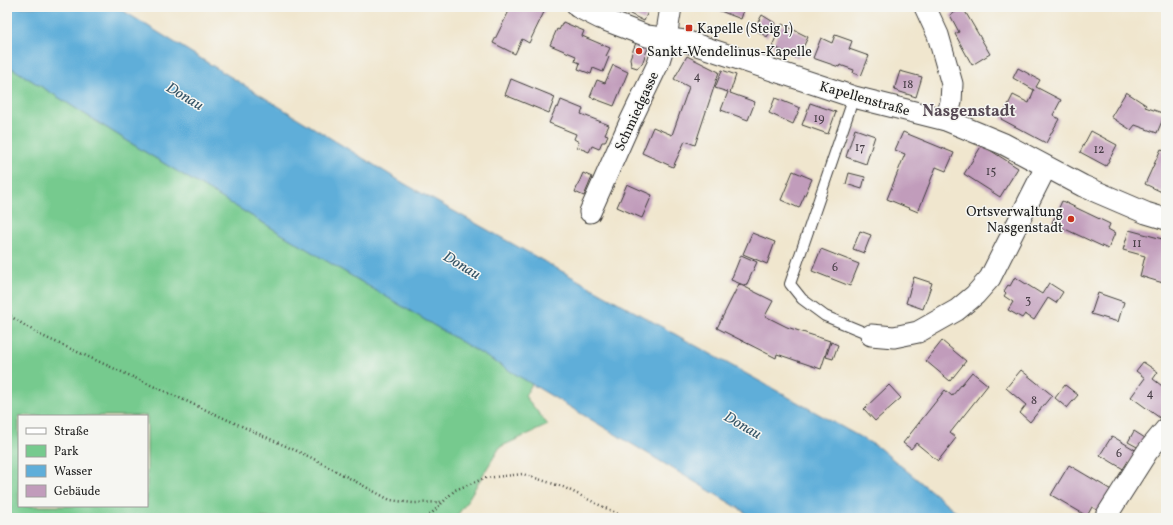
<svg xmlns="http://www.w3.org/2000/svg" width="1173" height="525" font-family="Vollkorn,serif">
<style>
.green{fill:#76ca8e;stroke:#497355;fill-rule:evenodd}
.water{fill:#5faed9;stroke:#3e657a}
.building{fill:#c19cbb}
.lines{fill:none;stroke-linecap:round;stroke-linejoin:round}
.lane-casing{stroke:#3c3a37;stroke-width:12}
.street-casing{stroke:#3c3a37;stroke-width:23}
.path{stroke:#3c3a37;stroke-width:2.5;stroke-dasharray:1 3;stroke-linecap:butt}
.lane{stroke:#fff;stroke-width:10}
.street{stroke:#fff;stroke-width:21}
.poi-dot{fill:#c8321e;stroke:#f6f6f2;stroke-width:1.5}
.labels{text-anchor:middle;stroke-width:3;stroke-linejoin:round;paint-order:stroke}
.number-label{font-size:12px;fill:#453c44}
.poi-label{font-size:14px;fill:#1c1c1c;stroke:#f6f6f2;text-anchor:start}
.street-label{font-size:14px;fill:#1c1c1c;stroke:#f6f6f2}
.water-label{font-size:15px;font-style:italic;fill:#375668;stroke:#f6f6f2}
.quarter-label{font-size:16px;font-weight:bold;fill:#564954;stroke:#f6f6f2}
</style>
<rect width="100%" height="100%" fill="#f6f6f2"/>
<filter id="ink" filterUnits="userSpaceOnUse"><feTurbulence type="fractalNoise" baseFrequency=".025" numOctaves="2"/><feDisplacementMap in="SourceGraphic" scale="8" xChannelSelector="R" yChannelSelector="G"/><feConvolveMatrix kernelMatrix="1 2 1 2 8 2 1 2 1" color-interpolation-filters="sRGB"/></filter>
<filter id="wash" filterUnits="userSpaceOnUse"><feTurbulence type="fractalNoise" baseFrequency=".012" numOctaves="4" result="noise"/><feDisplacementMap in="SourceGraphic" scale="16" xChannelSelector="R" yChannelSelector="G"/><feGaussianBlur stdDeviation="0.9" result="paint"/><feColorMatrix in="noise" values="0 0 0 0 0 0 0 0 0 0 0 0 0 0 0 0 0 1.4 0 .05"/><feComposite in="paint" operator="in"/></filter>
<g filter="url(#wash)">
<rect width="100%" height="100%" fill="#f0e6ce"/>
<path class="green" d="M 7,65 L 145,152 L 532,384 L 525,396 L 548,425 L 500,447 L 464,506 L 456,517 L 454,518 L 7,518 ZM 19,416 L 147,416 L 147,506 L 19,506 Z"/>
<polygon class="water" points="7,7 117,7 405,184 878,447 964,518 753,518 740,509 145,152 7,65"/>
<g id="blocks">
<g class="building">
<polygon points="511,7 543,7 546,8 529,43 522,39 515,54 493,43"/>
<polygon points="616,7 650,7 644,21"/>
<polygon points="710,7 745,7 741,19"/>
<polygon points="963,8 990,54 972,65 955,34 959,32 950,15"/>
<polygon points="762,15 775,23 767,37 754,29"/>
<polygon points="563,22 584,31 582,36 610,48 606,56 609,57 603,72 593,68 591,74 578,69 580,63 575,61 576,56 550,45 557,29 559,30"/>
<polygon points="782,24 808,37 798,58 772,46"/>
<polygon points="835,35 852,41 849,49 869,56 861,76 853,73 854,70 840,65 839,67 813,58 821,38 832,43"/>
<polygon points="637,40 649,45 642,64 637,68 631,66 630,58"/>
<polygon points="687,56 719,72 695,145 685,141 673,167 642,153 653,127 672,135 689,87 674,79"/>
<polygon points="613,65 628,72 614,106 590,97 597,80 605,83"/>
<polygon points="1018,68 1040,80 1036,87 1061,100 1053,115 1059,119 1046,143 1001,119 1013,95 1029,103 1034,90 1013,78"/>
<polygon points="722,70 736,75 730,93 755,102 748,120 721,110 728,92 715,88"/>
<polygon points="900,71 922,77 916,97 894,90"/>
<polygon points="511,79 555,97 549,113 505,95"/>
<polygon points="1126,92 1146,105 1145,107 1165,114 1157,133 1135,125 1131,130 1111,117"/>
<polygon points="775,98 800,108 793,124 769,113"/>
<polygon points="561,100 583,109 581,114 609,125 605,134 608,135 605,142 602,142 599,149 592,146 589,152 577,147 579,142 574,139 576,134 549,123 556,107 558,108"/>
<polygon points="810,103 836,112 828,134 802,125"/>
<polygon points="855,129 875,136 866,164 846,157"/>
<polygon points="1091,131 1117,145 1106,166 1080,152"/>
<polygon points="903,132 954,153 946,171 936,167 918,212 887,199 905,154 895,150"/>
<polygon points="982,145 1018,168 1000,197 964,174"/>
<polygon points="1161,149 1166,151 1166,194 1145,184"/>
<polygon points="793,171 812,179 799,208 781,200"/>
<polygon points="583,173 592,177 584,196 575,192"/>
<polygon points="849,173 865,177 862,189 846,184"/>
<polygon points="627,184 652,195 642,218 617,207"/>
<polygon points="1062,201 1110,224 1108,229 1115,233 1108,249 1052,223"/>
<polygon points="1129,230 1166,240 1166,278 1163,283 1140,276 1145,256 1123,250"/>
<polygon points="860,231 871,235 864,253 853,249"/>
<polygon points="752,233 775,242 767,264 743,254"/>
<polygon points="821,249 859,264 850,286 812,271"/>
<polygon points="741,255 757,262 746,286 731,280"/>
<polygon points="914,277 932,283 923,309 906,303"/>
<polygon points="1015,277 1042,294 1049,283 1063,292 1056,303 1048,298 1034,320 1025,314 1022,318 1008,310 1013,302 1004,296 1006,293 1004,291 1008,285 1010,286"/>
<polygon points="739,284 773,301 765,316 787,327 830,341 821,369 777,354 776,358 717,328"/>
<polygon points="1098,293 1124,302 1118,322 1091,314"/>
<polygon points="942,341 966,361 950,381 926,361"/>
<polygon points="831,342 838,345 833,359 826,357"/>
<polygon points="1143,362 1158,372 1153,379 1166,389 1166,410 1160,418 1131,397 1145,378 1136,371"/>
<polygon points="1021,370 1052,395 1030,422 1020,413 1026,405 1006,388"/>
<polygon points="972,372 988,385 950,433 956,438 938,461 916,443 911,449 903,443 945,390 952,396"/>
<polygon points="889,385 901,398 875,421 864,409"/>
<polygon points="1065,385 1078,395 1067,408 1055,398"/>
<polygon points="1134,431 1145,438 1139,448 1128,442"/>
<polygon points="1112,436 1137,451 1125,470 1100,455"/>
<polygon points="1069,465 1113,491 1100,512 1092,507 1087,516 1051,495"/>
</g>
</g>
</g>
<g filter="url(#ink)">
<use href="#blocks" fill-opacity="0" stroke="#3c3a37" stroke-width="1"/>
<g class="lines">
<g class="lane-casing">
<polyline id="lane" points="854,97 790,284 802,299 825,316 871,335"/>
</g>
<g class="street-casing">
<g id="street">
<polyline points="578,7 600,18 647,36 685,41 854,97 946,120 1004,144 1083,186 1146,213 1166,219"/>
<polyline points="925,7 938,35 952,84 951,102 946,120"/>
<polyline points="590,212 631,120 658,64 666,38 671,7"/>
<polyline points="871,335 894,337 918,332 957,310 975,295 990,278 1046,167"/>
<polyline points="1105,518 1147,452 1166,429"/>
</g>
</g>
<g class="path">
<polyline points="7,314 40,335 310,457 390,500 413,503 443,502"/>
<polyline points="427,518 455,490 485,478 523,474 563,487 626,518"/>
</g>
<use href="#lane" class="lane"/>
<use href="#street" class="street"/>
</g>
</g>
<g class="poi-dot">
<rect x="685" y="24" width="8" height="8" rx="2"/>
<circle cx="639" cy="51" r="4"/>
<circle cx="1071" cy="219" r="4"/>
</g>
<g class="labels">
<g class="number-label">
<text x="697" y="80">4</text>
<text x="908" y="88">18</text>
<text x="819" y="122">19</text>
<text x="860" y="151">17</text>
<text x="1099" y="153">12</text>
<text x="991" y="175">15</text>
<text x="1137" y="247">11</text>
<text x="835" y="271">6</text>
<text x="1028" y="304">3</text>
<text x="1150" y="397">4</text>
<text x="1034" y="404">8</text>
<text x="1119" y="457">6</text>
</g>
<g class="poi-label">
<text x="697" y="33">Kapelle (Steig 1)</text>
<text x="647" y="56">Sankt-Wendelinus-Kapelle</text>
<text x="1063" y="216" text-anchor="end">Ortsverwaltung<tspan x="1063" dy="16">Nasgenstadt</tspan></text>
</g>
<g class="street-label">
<text transform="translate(865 98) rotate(16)" y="5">Kapellenstraße</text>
<text transform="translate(636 111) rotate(-65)" y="5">Schmiedgasse</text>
</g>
<g class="water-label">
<text transform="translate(185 96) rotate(31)" y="5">Donau</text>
<text transform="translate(462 265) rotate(31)" y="5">Donau</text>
<text transform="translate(743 425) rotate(30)" y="5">Donau</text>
</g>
<g class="quarter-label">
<text x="969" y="116">Nasgenstadt</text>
</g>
</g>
<rect width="1173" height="525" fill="none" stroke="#f6f6f2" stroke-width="24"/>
<rect x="18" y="415" width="130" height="92" fill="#f6f6f2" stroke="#9f9f9c"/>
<rect x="26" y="428" width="20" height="6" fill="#ffffff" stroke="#9f9f9c"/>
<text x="54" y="435" font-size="12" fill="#1c1c1c">Straße</text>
<rect x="26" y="445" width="20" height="12" fill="#76ca8e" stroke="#9f9f9c"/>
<text x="54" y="455" font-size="12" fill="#1c1c1c">Park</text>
<rect x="26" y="465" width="20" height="12" fill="#5faed9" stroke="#9f9f9c"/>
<text x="54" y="475" font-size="12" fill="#1c1c1c">Wasser</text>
<rect x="26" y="485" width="20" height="12" fill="#c19cbb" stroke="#9f9f9c"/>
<text x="54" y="495" font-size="12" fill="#1c1c1c">Gebäude</text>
</svg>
